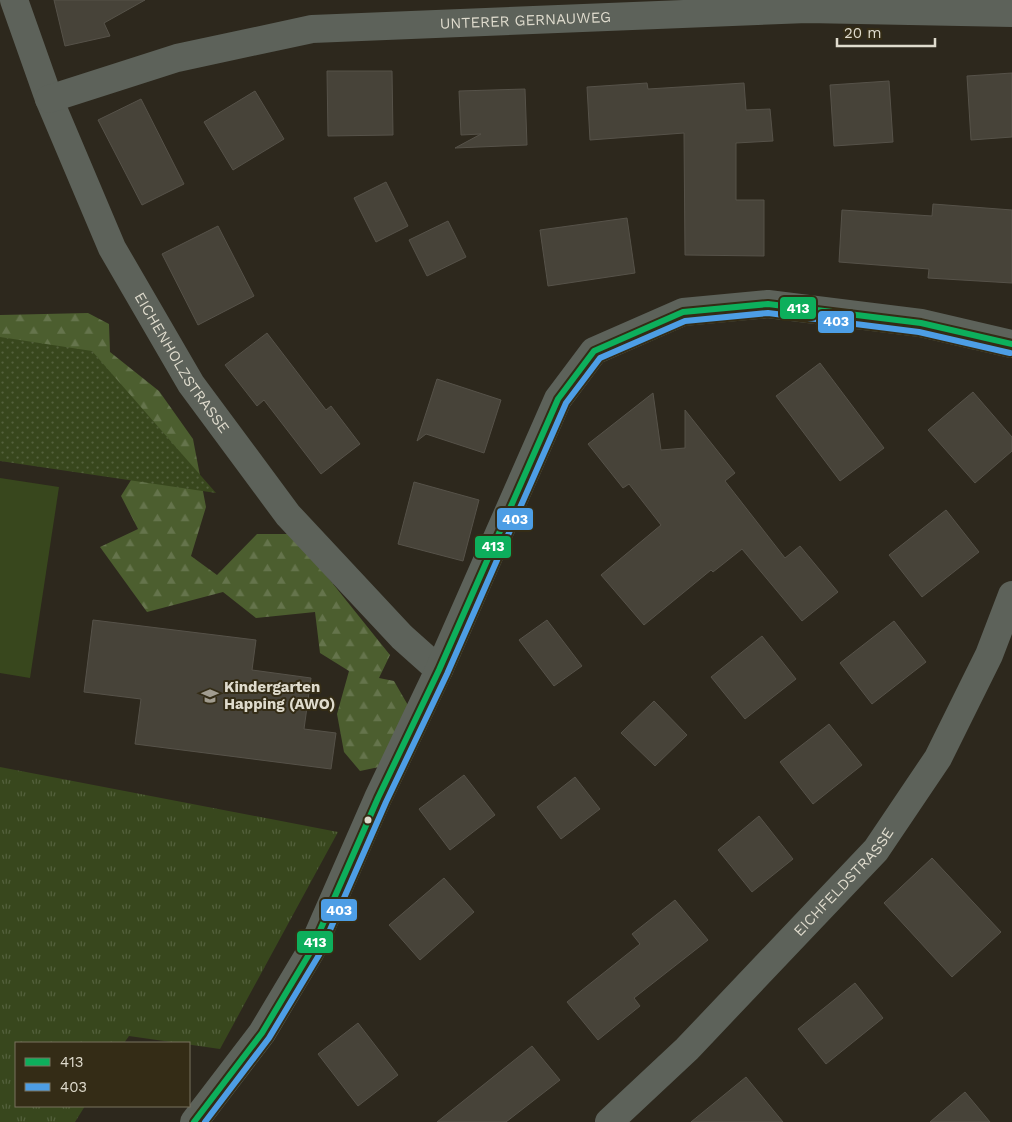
<svg xmlns="http://www.w3.org/2000/svg" width="1012" height="1122" font-family="'Work Sans',sans-serif">
<style>
.grass{fill:url(#grass-tufts)}
.forest{fill:url(#forest-firs)}
.park{fill:url(#park-dots)}
.garden{fill:#38471d}
.building{fill:#474339;stroke:#565249}
.lines{fill:none;stroke-linecap:round;stroke-linejoin:round}
.minor{stroke:#5d625a;stroke-width:28}
.bus-1-casing{stroke:#342c16;stroke-width:10}
.bus-2-casing{stroke:#342c16;stroke-width:10}
.bus-1{stroke:#0daf5c;stroke-width:6}
.bus-2{stroke:#4d9ee5;stroke-width:6}
.bus-dot{fill:#dfdbcd;stroke:#342c16;stroke-width:2}
.labels{text-anchor:middle;stroke-width:4;stroke-linejoin:round;paint-order:stroke}
.street-label{font-size:15px;fill:#dfdbcd;stroke:#342c16}
.poi-label{font-size:15px;font-weight:bold;fill:#dfdbcd;stroke:#342c16;text-anchor:start}
.line-badge{stroke:#342c16;stroke-width:2}
.badge-label{font-size:14px;text-anchor:middle;font-weight:bold;fill:#fff}
</style>
<defs>
<pattern id="grass-tufts" width="24" height="20" patternUnits="userSpaceOnUse" patternTransform="scale(1.25)"><rect width="24" height="20" fill="#38471d"/><path d="M3 7l-1-3M5 7V3M7 7l1-3M15 17l-1-3M17 17v-4M19 17l1-3" fill="none" stroke="#54613d"/></pattern>
<pattern id="forest-firs" width="22" height="20" patternUnits="userSpaceOnUse" patternTransform="scale(1.25)"><rect width="22" height="20" fill="#4c5e2f"/><path d="M5 1l3.5 6h-7zM16 11l3.5 6h-7z" fill="#65744c"/></pattern>
<pattern id="park-dots" width="8" height="8" patternUnits="userSpaceOnUse" patternTransform="scale(1.25)"><rect width="8" height="8" fill="#38471d"/><path d="M2 2h.1M6 6h.1" fill="none" stroke="#54613d" stroke-width="1.8" stroke-linecap="round"/></pattern>
</defs>
<rect width="100%" height="100%" fill="#2d281d"/>
<polygon class="grass" points="0,767 338,832 220,1049 129,1036 124,1043 16,1043 16,1106 85,1106 75,1122 0,1122"/>
<polygon class="forest" points="88,313 109,324 110,352 159,391 193,439 206,507 191,556 217,575 257,534 293,534 390,655 379,678 394,681 409,707 379,767 360,771 344,752 337,714 349,671 320,653 315,612 256,618 223,592 147,612 100,547 138,529 121,496 143,461 0,373 0,315"/>
<polygon class="park" points="0,337 92,351 216,493 0,461"/>
<polygon class="garden" points="0,478 59,487 30,678 0,673"/>
<g class="building">
<polygon points="54,0 145,0 104,23 110,36 65,46"/>
<polygon points="327,71 392,71 393,135 328,136"/>
<polygon points="1012,73 1012,137 971,140 967,76"/>
<polygon points="889,81 893,142 834,146 830,85"/>
<polygon points="647,83 648,89 744,83 746,110 770,109 773,141 736,143 736,200 764,200 764,256 685,255 684,133 590,140 587,87"/>
<polygon points="525,89 527,145 455,148 481,134 461,135 459,91"/>
<polygon points="255,91 284,139 233,170 204,122"/>
<polygon points="141,99 184,184 142,205 98,120"/>
<polygon points="386,182 408,226 376,242 354,198"/>
<polygon points="933,204 1012,210 1012,283 928,278 929,269 839,262 842,210 932,216"/>
<polygon points="627,218 635,273 548,286 540,230"/>
<polygon points="448,221 466,257 427,276 409,240"/>
<polygon points="218,226 254,296 198,325 162,254"/>
<polygon points="267,333 326,410 331,406 360,444 321,474 264,400 257,406 225,365"/>
<polygon points="820,363 884,448 840,481 776,396"/>
<polygon points="437,379 501,400 484,453 426,434 417,441"/>
<polygon points="973,392 1012,437 1012,451 975,483 928,430"/>
<polygon points="653,393 661,450 685,448 685,410 735,473 725,481 785,558 800,546 838,592 802,621 742,549 713,572 711,570 644,625 601,575 661,525 629,484 623,488 588,444"/>
<polygon points="414,482 479,500 463,561 398,544"/>
<polygon points="946,510 979,552 922,597 889,555"/>
<polygon points="93,620 256,640 252,670 311,678 304,729 336,733 331,769 135,744 141,699 84,692"/>
<polygon points="547,620 582,666 554,686 519,640"/>
<polygon points="894,621 926,662 872,704 840,663"/>
<polygon points="762,636 796,679 745,719 711,677"/>
<polygon points="654,701 687,735 655,766 621,733"/>
<polygon points="829,724 862,765 813,804 780,762"/>
<polygon points="464,775 495,815 450,850 419,809"/>
<polygon points="575,777 600,809 561,839 537,807"/>
<polygon points="759,816 793,859 752,892 718,850"/>
<polygon points="932,858 1001,932 952,977 884,903"/>
<polygon points="444,878 474,912 420,960 389,925"/>
<polygon points="675,900 708,940 634,998 640,1006 598,1040 567,1002 640,944 632,934"/>
<polygon points="855,983 883,1018 826,1064 798,1029"/>
<polygon points="358,1023 398,1075 358,1106 318,1054"/>
<polygon points="532,1046 560,1080 506,1122 437,1122"/>
<polygon points="746,1077 783,1122 691,1122"/>
<polygon points="965,1092 990,1122 930,1122"/>
</g>
<g class="lines">
<g class="minor">
<path id="s1" d="M 14,0 L 49,99 L 112,248 L 191,384 L 288,515 L 402,637 L 439,670"/>
<path id="s2" d="M 49,99 L 177,58 L 312,29 L 807,9 L 1012,13"/>
<polyline points="194,1122 262,1033 311,951 378,798 439,670 558,399 594,351 683,312 768,304 921,323 1012,344"/>
<path id="s3" d="M 609,1122 L 687,1049 L 876,850 L 938,758 L 989,655 L 1012,595"/>
</g>
<g class="bus-1-casing">
<polyline id="bus-1" points="194,1122 262,1033 311,951 378,798 439,670 558,399 594,351 683,312 768,304 921,323 1012,344"/>
</g>
<g class="bus-2-casing">
<polyline id="bus-2" points="205,1122 269,1038 319,955 386,802 447,674 566,403 600,358 685,321 768,313 919,332 1010,353"/>
</g>
<use href="#bus-1" class="bus-1"/>
<use href="#bus-2" class="bus-2"/>
</g>
<defs>
<g id="school-bare" transform="scale(1.35)"><path d="M0-5L7-2L0 1L-7-2ZM-4 1L0 2.5L4 1V4Q0 6-4 4Z" fill="#a19c8f" stroke="#342c16" stroke-width="2.5" paint-order="stroke"/></g>
</defs>
<g fill-rule="evenodd">
<use href="#school-bare" x="210" y="696"/>
</g>
<circle class="bus-dot" cx="368" cy="820" r="4.5"/>
<g class="labels">
<g class="street-label">
<text dy="5" stroke="none"><textPath href="#s2" startOffset="486">UNTERER GERNAUWEG</textPath></text>
<text dy="5" stroke="none"><textPath href="#s1" startOffset="401">EICHENHOLZSTRASSE</textPath></text>
<text dy="5" stroke="none"><textPath href="#s3" startOffset="336">EICHFELDSTRASSE</textPath></text>
</g>
<g class="poi-label">
<text x="224" y="692">Kindergarten<tspan x="224" dy="17">Happing (AWO)</tspan></text>
</g>
</g>
<g class="line-badge">
<rect x="779" y="296" width="38" height="24" rx="5" fill="#0daf5c"/>
<rect x="817" y="310" width="38" height="24" rx="5" fill="#4d9ee5"/>
<rect x="496" y="507" width="38" height="24" rx="5" fill="#4d9ee5"/>
<rect x="474" y="535" width="38" height="24" rx="5" fill="#0daf5c"/>
<rect x="320" y="898" width="38" height="24" rx="5" fill="#4d9ee5"/>
<rect x="296" y="930" width="38" height="24" rx="5" fill="#0daf5c"/>
</g>
<g class="badge-label">
<text x="798" y="313">413</text>
<text x="836" y="326">403</text>
<text x="515" y="524">403</text>
<text x="493" y="551">413</text>
<text x="339" y="915">403</text>
<text x="315" y="947">413</text>
</g>
<rect x="15" y="1042" width="175" height="65" fill="#342c16" stroke="#78725f"/>
<rect x="25" y="1058" width="25" height="8" fill="#0daf5c" stroke="#78725f"/>
<text x="60" y="1067" font-size="15" fill="#dfdbcd">413</text>
<rect x="25" y="1083" width="25" height="8" fill="#4d9ee5" stroke="#78725f"/>
<text x="60" y="1092" font-size="15" fill="#dfdbcd">403</text>
<path d="M837 38v8h98v-8" fill="none" stroke="#dfdbcd" stroke-width="2.5"/>
<text x="844" y="38" font-size="15" fill="#dfdbcd" stroke="#342c16" stroke-width="4" paint-order="stroke">20 m</text>
</svg>
